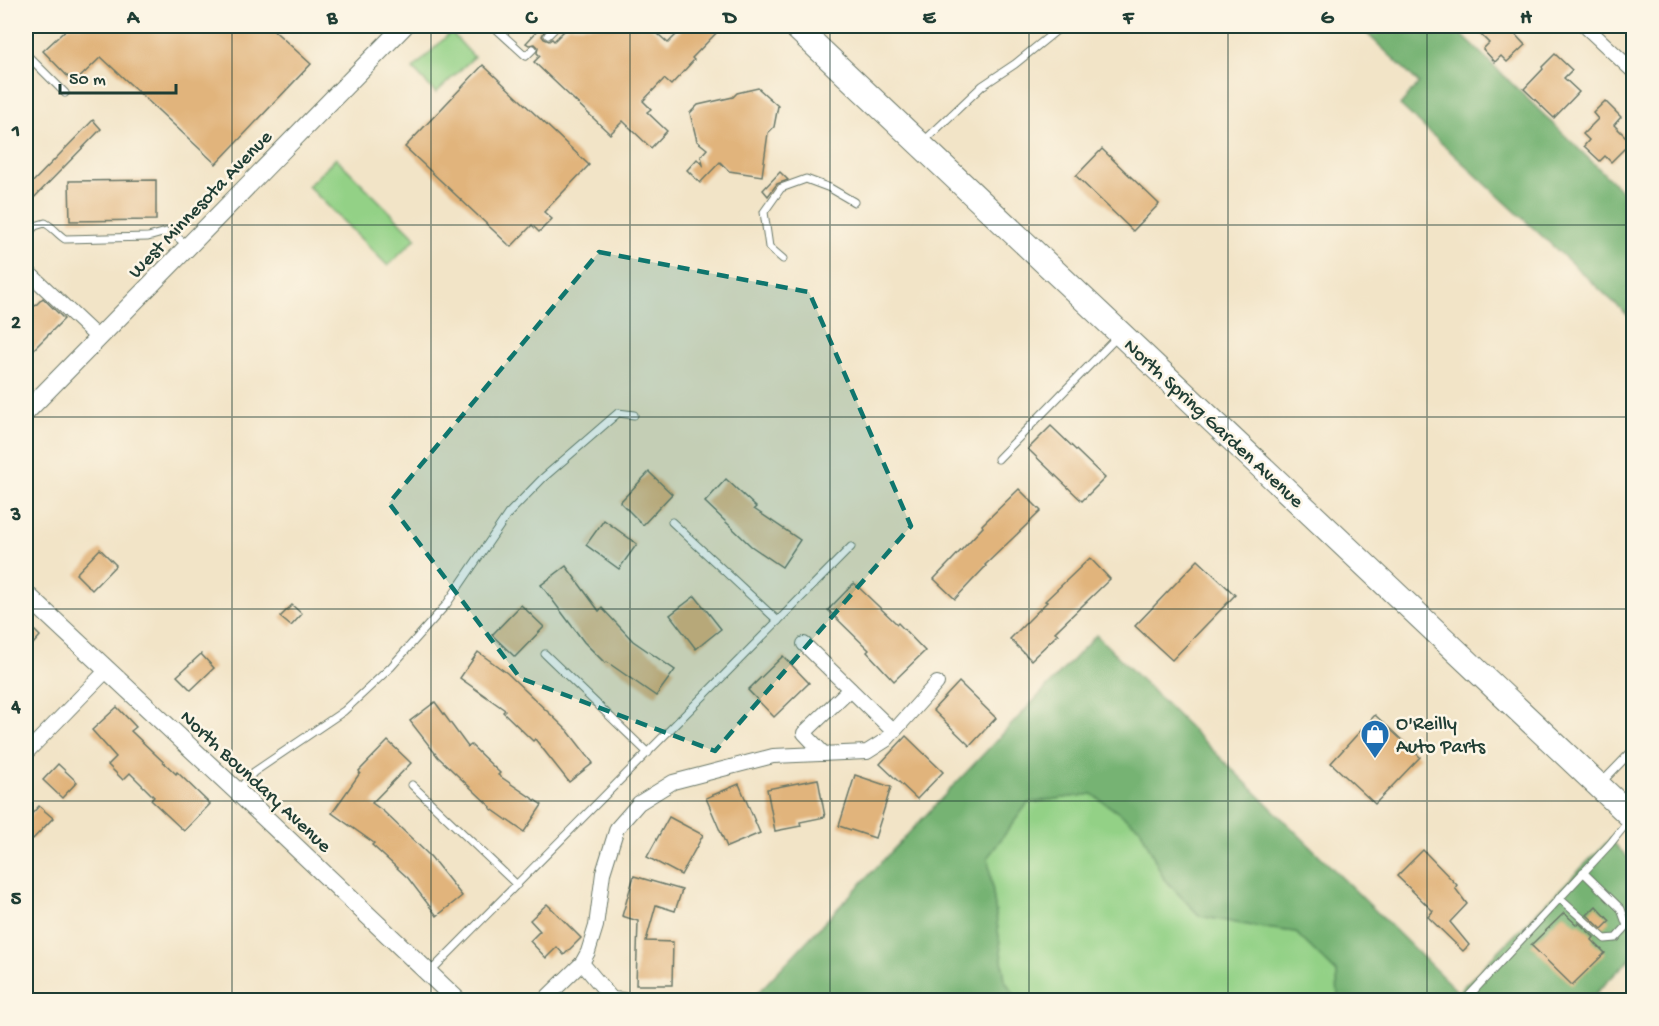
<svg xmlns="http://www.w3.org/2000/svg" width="1659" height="1026" font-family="'Gochi Hand',sans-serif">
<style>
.green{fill:#93d186;stroke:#59875d;stroke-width:1.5}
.forest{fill:#76b373;stroke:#4a7854;stroke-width:1.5}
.building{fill:#e1b47b}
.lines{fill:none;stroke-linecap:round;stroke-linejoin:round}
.lane-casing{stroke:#697767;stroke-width:9}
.street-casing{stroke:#697767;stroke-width:16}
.secondary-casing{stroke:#697767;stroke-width:20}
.highway-casing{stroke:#697767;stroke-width:26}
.lane{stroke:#fff;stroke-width:7}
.street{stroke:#fff;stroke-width:14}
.secondary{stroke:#fff;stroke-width:18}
.highway{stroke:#fff;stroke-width:24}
.marked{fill:#0f766e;fill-opacity:0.2;stroke:#0f766e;stroke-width:4.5;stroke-dasharray:12 8;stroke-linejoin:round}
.grid{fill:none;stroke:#1f3d34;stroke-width:1.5;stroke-opacity:0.55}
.labels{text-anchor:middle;stroke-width:5;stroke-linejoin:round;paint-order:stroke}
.street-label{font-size:20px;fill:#1f3d34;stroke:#fcf5e5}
.poi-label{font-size:20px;fill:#1f3d34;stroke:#fcf5e5;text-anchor:start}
.neatline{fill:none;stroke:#1f3d34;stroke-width:2}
.grid-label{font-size:20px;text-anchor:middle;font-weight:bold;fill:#1f3d34}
</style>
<rect width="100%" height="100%" fill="#fcf5e5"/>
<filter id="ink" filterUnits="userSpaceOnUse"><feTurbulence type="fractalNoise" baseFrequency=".0167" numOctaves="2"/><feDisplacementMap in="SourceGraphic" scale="12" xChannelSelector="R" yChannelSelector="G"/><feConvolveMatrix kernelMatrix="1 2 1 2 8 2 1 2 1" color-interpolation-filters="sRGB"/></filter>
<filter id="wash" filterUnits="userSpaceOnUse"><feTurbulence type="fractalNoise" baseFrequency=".008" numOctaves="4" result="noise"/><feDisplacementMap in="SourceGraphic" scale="24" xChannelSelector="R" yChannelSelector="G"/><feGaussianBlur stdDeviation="1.35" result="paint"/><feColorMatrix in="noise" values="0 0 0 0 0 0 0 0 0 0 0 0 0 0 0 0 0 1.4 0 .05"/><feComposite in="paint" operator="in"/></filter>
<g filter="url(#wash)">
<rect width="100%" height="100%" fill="#f2e4c7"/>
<g class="green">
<polygon points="451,32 474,57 436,93 413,69"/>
<polygon points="336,158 416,238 388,266 308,186"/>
<polygon points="1092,794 1140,828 1164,879 1200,916 1258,927 1295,932 1337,973 1338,1000 1018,1000 1005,981 988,856 1027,803"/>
</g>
<g class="forest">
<polygon points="1359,26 1453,26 1633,202 1633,320 1400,105 1419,83"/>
<polygon points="1096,635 1458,992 1610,839 1633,863 1633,956 1589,1000 1338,1000 1337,973 1295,932 1258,927 1200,916 1164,879 1140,828 1092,794 1028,803 988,857 1005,981 1018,1000 751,1000"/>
</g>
<g id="blocks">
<g class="building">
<polygon points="70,26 269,26 311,64 216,164 101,57 74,83 43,51"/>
<polygon points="569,26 649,26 668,43 685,26 723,26 692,58 694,60 671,85 664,79 643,101 651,109 647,112 667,131 651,148 623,121 610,134 534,62 540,56 537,53 538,47 535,44 529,45 526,43 540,28 544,32 542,36 544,39 549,41 552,39 554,41"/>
<polygon points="1489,26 1518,26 1512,31 1525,45 1507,62 1501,56 1495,62 1483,49 1489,43 1480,34"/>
<polygon points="1555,54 1572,70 1564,78 1579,92 1554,118 1524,89 1543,69 1542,67"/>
<polygon points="483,65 589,165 544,212 552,219 539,232 532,225 511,247 405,147"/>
<polygon points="758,88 778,106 774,127 768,133 762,176 729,171 720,162 700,183 687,170 697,159 703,165 701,156 707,149 697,141 690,113 698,105 733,97 737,93"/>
<polygon points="1605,101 1621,117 1614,125 1631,142 1611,162 1605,156 1600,161 1584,146 1589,140 1583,134 1598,119 1593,113"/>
<polygon points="93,120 101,129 26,206 26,189"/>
<polygon points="1102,149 1159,204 1133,231 1076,176"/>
<polygon points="780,172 788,180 777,184 768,196 763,190"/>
<polygon points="156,180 156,220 70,221 69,181"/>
<polygon points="26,296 35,306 43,298 64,319 26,357"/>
<polygon points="1051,426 1105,478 1082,501 1028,449"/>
<polygon points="649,472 672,494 643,525 620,502"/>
<polygon points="726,479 756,507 754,509 800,540 782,567 751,546 705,502"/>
<polygon points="1019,489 1041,511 985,565 986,566 955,599 934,579 983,527 982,525"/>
<polygon points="604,520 637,544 619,569 586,545"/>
<polygon points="100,549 116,565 92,590 76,574"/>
<polygon points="1090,558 1110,579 1055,632 1058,634 1031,660 1010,639 1047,602 1045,601"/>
<polygon points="1198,560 1235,595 1172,660 1135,626"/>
<polygon points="566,566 599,611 602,608 633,641 675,670 656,696 607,662 605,663 584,642 541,585"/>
<polygon points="854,583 897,624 898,623 925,651 894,681 867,652 869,650 828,610"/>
<polygon points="695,596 721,629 696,649 670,615"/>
<polygon points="292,605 302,614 291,626 280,617"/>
<polygon points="521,605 544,627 515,657 492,635"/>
<polygon points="26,622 40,636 26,652"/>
<polygon points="478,652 507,673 568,731 593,763 569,782 535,739 533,741 503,712 505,710 460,678"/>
<polygon points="201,654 214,668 191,690 177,676"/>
<polygon points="783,656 809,683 774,717 748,690"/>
<polygon points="959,682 996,718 970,746 933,710"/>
<polygon points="435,702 468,747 471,745 500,773 498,775 542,805 524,832 490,808 491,807 438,757 410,721"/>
<polygon points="117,707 136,727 131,731 176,774 177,772 210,804 184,831 151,800 154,797 130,773 123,780 108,765 116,757 92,730"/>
<polygon points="1375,715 1420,757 1375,804 1331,763"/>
<polygon points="906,736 943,772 917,799 880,764"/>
<polygon points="388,741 411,763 372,803 383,811 431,857 462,896 437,916 408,878 372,845 374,843 332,813 360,773 359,771"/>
<polygon points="58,764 77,782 62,798 43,780"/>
<polygon points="855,775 891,787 875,838 839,826"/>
<polygon points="818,779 825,817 800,822 801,826 775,831 767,789"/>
<polygon points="739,784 760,833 727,847 706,798"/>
<polygon points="39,806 53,818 33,839 26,832 26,820"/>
<polygon points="669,817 703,835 681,875 647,857"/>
<polygon points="1423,850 1457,885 1455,888 1467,904 1450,922 1469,945 1463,951 1428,917 1433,911 1397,876"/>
<polygon points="634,876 682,890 675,911 656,905 646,941 673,942 672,985 636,985 638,921 622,916"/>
<polygon points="547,904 581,938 564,955 557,947 546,958 530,941 540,931 530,920"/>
<polygon points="1596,906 1610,921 1602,929 1587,915"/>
<polygon points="1564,913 1577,925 1579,923 1594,937 1592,940 1605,953 1572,985 1531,945"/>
</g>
</g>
</g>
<g filter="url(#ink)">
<use href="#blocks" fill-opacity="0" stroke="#697767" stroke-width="1.5"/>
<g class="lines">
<g class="lane-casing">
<g id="lane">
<polyline points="493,26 526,56 533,49"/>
<polyline points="548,35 557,26"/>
<polyline points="26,54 65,93"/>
<polyline points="923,142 982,86 1015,64 1062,26"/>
<path d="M 26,236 L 35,226 L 45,223 C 53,227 57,234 65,239 L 148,237 L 166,232 L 177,237 L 188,246"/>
<polyline points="783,259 769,247 764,212 781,188 806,179 830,188 854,202"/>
<polyline points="998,459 1117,337"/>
<polyline points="672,522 778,621"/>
<polyline points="545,654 648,753"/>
<polyline points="1602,782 1634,749"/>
<polyline points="412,785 517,885"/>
<polyline points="238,790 254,772 344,711 391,667 446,605 508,514 543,478 618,413 634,415"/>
<polyline points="1559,898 1605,939 1616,938 1627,926 1621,909 1583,872"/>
<polyline points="431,971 851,547"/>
<polyline points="1465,1000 1610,844 1630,819"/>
</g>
</g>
<g class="street-casing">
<g id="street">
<polyline points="1585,26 1634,72"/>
<polyline points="26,270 98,338"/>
<polyline points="804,644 893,731"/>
<polyline points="26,753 107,670"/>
<polyline points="824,754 804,733 850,689"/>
<polyline points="582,963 612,999 624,1000"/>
<polyline points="544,1000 582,963 588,952 596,926 603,873 617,828 639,803 673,782 773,756 867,752 886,740 937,683"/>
</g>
</g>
<g class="secondary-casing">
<g id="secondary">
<polyline points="26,412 404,26"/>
<polyline points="26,594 241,795 457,1000"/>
</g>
</g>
<g class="highway-casing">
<polyline id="highway" points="795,26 1634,819"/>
</g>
<use href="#lane" class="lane"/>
<use href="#street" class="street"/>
<use href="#secondary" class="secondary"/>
<use href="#highway" class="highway"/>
</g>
</g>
<path class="marked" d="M 599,252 L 809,292 L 911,526 L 715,751 L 520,678 L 389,503 Z"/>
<path class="grid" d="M 232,26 L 232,1000M 431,26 L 431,1000M 630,26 L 630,1000M 830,26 L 830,1000M 1029,26 L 1029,1000M 1228,26 L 1228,1000M 1427,26 L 1427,1000M 26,225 L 1634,225M 26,417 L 1634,417M 26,609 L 1634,609M 26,801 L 1634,801"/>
<defs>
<g id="shop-pin" transform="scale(1.5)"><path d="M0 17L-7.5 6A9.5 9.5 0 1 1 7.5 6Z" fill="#1f6fb2" stroke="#fcf5e5"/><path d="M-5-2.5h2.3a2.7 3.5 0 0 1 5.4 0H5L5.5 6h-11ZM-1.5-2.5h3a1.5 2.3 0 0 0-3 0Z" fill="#fff"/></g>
</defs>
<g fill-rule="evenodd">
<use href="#shop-pin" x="1375" y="734"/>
</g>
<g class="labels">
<g class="street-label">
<text transform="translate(199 203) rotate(-46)" y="7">West Minnesota Avenue</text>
<text transform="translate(1215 422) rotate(43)" y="7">North Spring Garden Avenue</text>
<text transform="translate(257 780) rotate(43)" y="7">North Boundary Avenue</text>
</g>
<g class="poi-label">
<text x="1396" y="729">O'Reilly<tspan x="1396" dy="23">Auto Parts</tspan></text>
</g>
</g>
<rect width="1659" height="1026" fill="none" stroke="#fcf5e5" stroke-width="66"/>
<path d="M60 84v9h116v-9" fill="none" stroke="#1f3d34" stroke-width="3"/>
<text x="69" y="84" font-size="18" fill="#1f3d34" stroke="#fcf5e5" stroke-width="4.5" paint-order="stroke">50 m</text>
<rect x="33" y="33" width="1593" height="960" class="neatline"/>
<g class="grid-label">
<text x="133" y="23">A</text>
<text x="332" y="23">B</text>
<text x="531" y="23">C</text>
<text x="730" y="23">D</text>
<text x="929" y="23">E</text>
<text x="1128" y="23">F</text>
<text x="1327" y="23">G</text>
<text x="1526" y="23">H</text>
<text x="16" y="136">1</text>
<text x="16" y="328">2</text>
<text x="16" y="520">3</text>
<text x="16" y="712">4</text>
<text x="16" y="904">5</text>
</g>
</svg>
